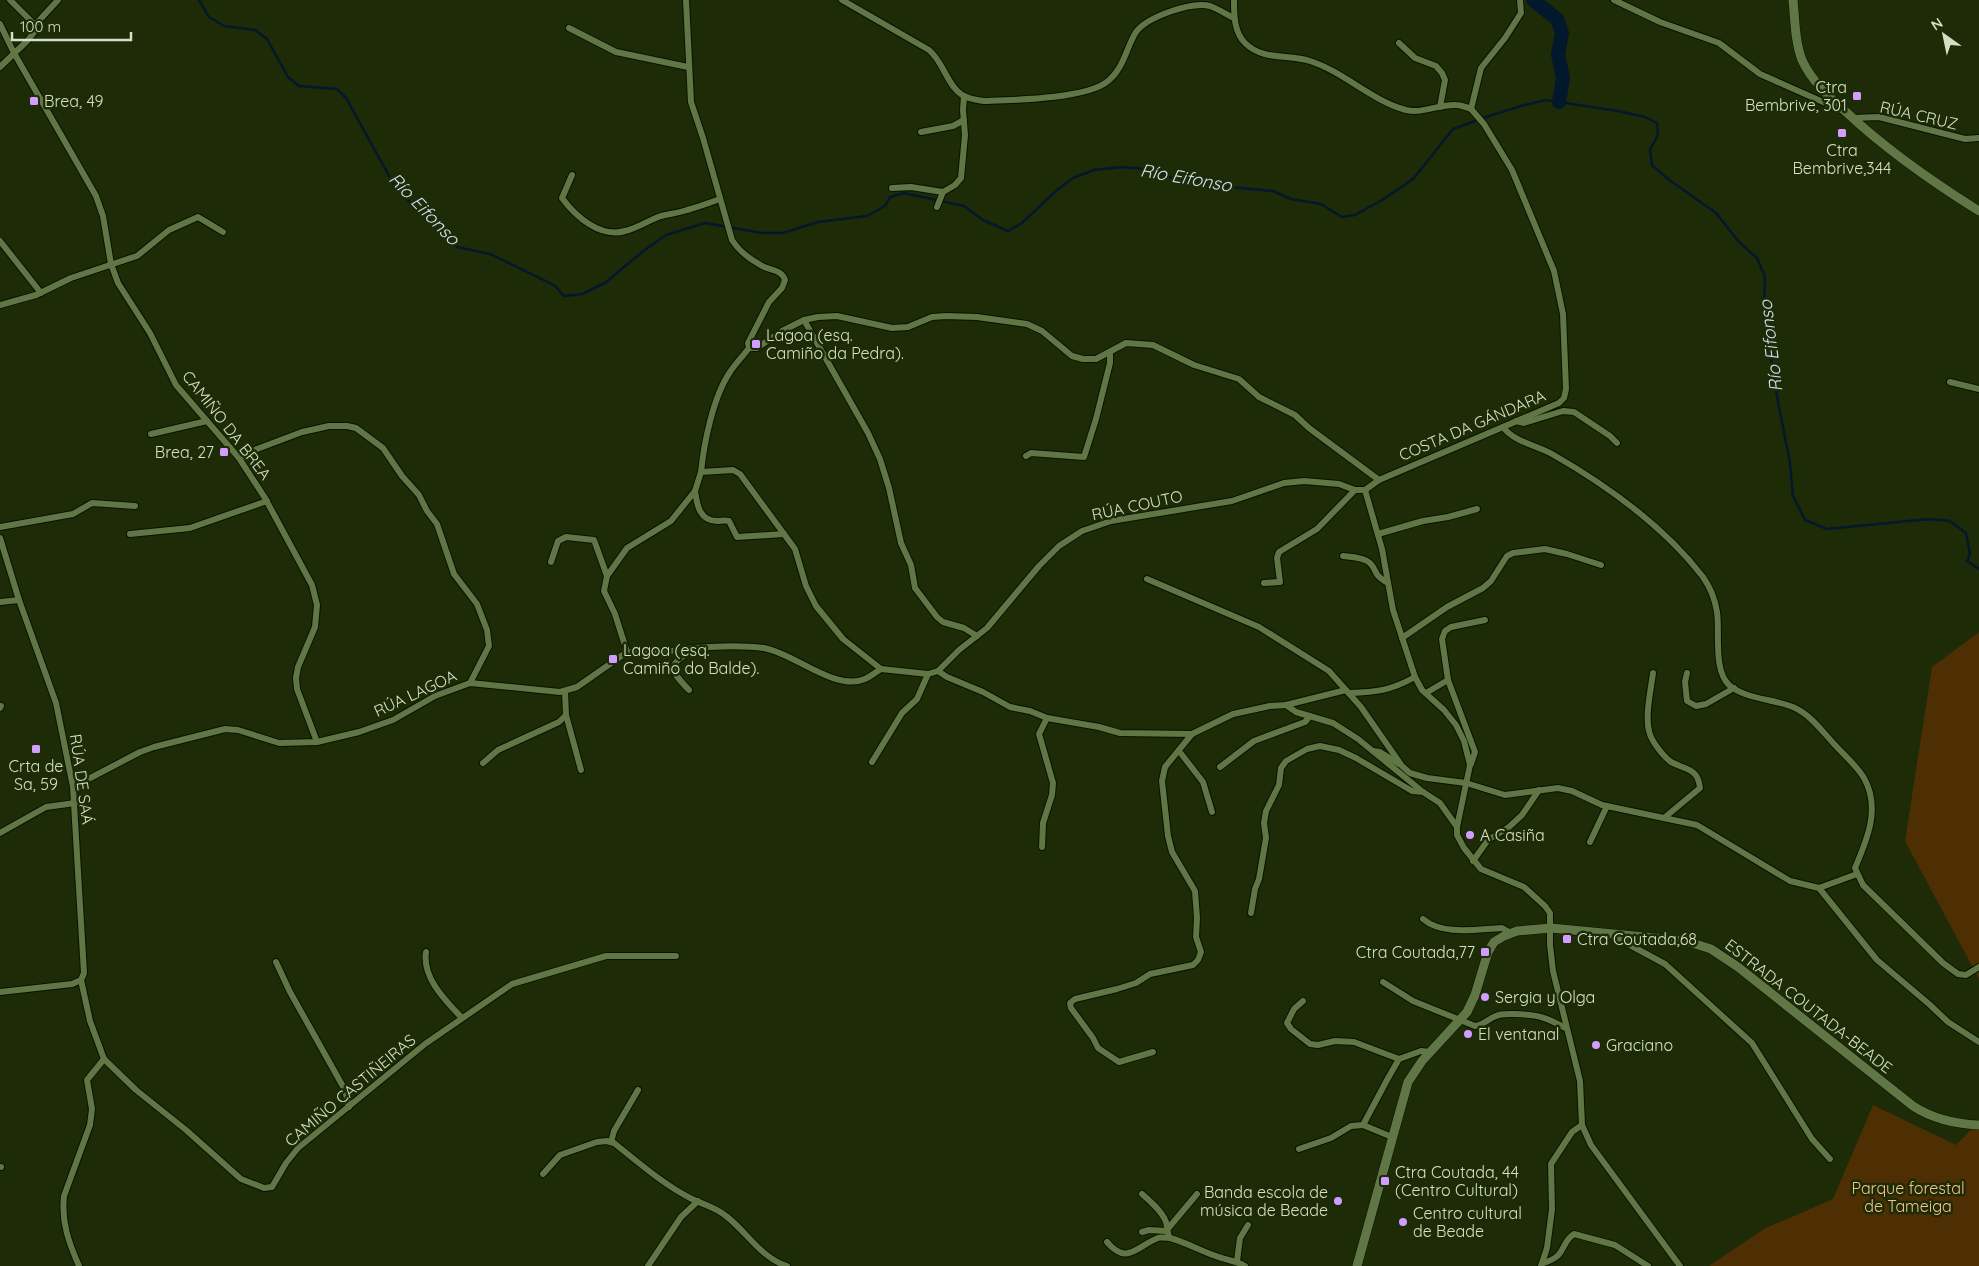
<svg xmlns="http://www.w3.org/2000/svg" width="1979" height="1266" font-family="Quicksand,sans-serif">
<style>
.green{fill:#4e2f04}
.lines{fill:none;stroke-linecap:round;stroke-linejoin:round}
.stream{stroke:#03182c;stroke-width:2.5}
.river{stroke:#03182c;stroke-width:14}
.street-casing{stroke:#091300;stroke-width:8}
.secondary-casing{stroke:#091300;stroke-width:10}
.street{stroke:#607645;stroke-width:6}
.secondary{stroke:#607645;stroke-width:9}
.poi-dot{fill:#d19dfe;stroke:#1d2b07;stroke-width:2}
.labels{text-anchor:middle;stroke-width:5;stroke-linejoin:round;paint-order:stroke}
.poi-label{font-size:16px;fill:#d3e0c5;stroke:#1d2b07;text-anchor:start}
.street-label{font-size:16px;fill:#d3e0c5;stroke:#1d2b07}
.park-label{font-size:16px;fill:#f5c38d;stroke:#1d2b07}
.water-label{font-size:18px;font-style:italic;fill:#d2e3f5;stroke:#1d2b07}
</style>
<rect width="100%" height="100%" fill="#1d2b07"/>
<g class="green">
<polygon points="1979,632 1979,979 1905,841 1932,667"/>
<polygon points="1873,1105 1956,1145 1979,1121 1979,1266 1709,1266 1764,1229 1833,1199"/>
</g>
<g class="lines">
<polyline class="stream" points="199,0 209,17 224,26 255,30 267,39 288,77 299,86 337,89 346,98 393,183 414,207 457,247 490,254 554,285 564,296 582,294 605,283 642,252 666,235 705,223 762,233 783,233 818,222 867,216 885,206 890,197 904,193 964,206 983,220 1008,231 1022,223 1057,190 1073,178 1094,170 1123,167 1146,169 1169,177 1208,185 1273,191 1291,199 1321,204 1342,217 1355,215 1382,200 1413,179 1453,129 1486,117 1521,106 1546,100 1618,111 1645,117 1657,123 1658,135 1650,150 1652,165 1668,179 1716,213 1739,242 1757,258 1765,277 1764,313 1776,391 1790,463 1793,496 1805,520 1827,529 1929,519 1950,521 1966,533 1970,554 1967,561 1979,569"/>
<polyline class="river" points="1533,0 1557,19 1562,33 1558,54 1563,78 1559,102"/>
<g class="street-casing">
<g id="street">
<polyline points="10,0 35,25"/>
<path d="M 686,0 L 691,102 L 703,138 L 732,240 C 739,251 748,258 759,264 C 768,271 781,268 785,280 L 782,288 L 769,302 L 748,343 L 749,348 L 757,348 L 782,331 L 804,320 L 818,317 L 837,316 L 892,328 L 908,327 L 932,317 L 946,316 L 977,317 L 1027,324 L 1042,331 L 1072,356 L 1083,359 L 1096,359 L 1126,343 L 1153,345 L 1194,365 L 1239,379 L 1259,397 L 1295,415 L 1309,428 L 1379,480 L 1365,490 L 1355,490 L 1339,484 L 1304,481 L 1284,483 L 1232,501 L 1111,521 L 1082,531 L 1059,546 L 1039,566 L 987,628 L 959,650 L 938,671"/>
<path d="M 842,0 L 929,50 C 945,63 948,92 969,98 C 974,100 979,100 984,101 C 1013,100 1087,99 1108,81 C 1124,68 1126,48 1136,32 C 1147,17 1192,1 1210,6 C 1218,9 1226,14 1234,18"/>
<path d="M 1234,0 C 1234,15 1234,32 1245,43 C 1263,61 1288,54 1310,61 C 1344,72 1372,101 1406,110 C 1423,114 1439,104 1456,105 C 1461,105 1466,107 1471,109"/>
<polyline points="1614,0 1660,22 1719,43 1760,74 1841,110"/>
<polyline points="0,24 14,53 96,196 103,216 111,264 118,283 150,333 176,385 239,458 265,498 312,585 317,605 315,627 298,667 296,678 297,689 317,742"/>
<polyline points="569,28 616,52 688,67"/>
<polyline points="1399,43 1415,58 1436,66 1442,73 1445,80 1440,107"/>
<polyline points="0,67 28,40 35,31 35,25 58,0"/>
<polyline points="1471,109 1481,68 1505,38 1521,13 1520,0"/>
<polyline points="1853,118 1879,117 1965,139 1979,138"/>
<polyline points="921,132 953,126 964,120"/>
<path d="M 572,175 L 562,198 C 576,217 600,238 625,231 C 638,228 649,220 661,216 C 669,214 678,213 687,210 C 698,207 709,203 720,199"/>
<polyline points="892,188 911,187 943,192 955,185 961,178 965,135 963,110 964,96"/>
<polyline points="937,207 943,192"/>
<polyline points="0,241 41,293"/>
<polyline points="0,305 36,295 71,278 137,256 169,230 198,217 223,232"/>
<polyline points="804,320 868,433 880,459 889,488 901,543 911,565 915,588 937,617 943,622 964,628 977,636"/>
<polyline points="1950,382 1979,389"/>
<polyline points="1516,421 1524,423 1563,411 1574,412 1610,436 1617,443"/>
<path d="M 1503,427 C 1514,442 1536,445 1552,454 C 1608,486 1663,525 1703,577 C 1710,587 1715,599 1717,612 C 1720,632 1713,670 1729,685 C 1745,699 1773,699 1793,707 C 1811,715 1821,730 1834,744 C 1844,755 1857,766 1864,778 C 1881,808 1867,840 1855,868 L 1863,885 L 1943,963 L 1958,974 L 1966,975 L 1979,967"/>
<polyline points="151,434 207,421"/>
<polyline points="1026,456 1031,453 1084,457 1096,419 1110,363 1110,352"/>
<polyline points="239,458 257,449 302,432 329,426 347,426 356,428 383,448 402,476 419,495 427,511 437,524 454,574 477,604 487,630 489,646 470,683"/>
<path d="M 701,472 C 704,443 713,397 730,372 C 735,364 743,356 749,348"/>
<polyline points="1379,480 1559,403 1564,398 1566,389 1563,314 1554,271 1512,170 1484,124 1471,109"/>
<polyline points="1365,490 1382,549 1393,610 1415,677 1422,690 1444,710 1456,725 1464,741 1470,765 1457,827 1457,835 1464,848 1481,869 1524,887 1545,906 1550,913 1550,945 1553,971 1580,1081 1582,1125 1591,1145 1680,1266"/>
<path d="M 695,491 C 697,504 699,521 717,521 C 722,521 724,520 729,521 L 737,537 L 784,534"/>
<polyline points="0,527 73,514 92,503 135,506"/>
<polyline points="130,534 190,528 267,501"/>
<polyline points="1378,534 1423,521 1448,517 1477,509"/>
<polyline points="0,538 19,600 56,703 73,787 84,973 81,980 72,984 0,992"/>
<path d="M 1343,556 C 1350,557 1364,557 1370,563 C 1379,573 1372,574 1388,583"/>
<polyline points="551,562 558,541 566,537 594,540 607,576"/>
<polyline points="1147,579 1259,627 1329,671 1361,707 1402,766 1410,773 1427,778 1466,783 1505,795 1558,788 1572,791 1602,805 1697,825 1790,881 1819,888 1857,874"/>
<polyline points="1264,583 1280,582 1277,558 1279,552 1317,529 1355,490"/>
<polyline points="0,602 19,600"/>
<polyline points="1402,638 1447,607 1483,588 1491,581 1507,556 1513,553 1545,549 1567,554 1601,565"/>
<polyline points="627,652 615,614 604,591 607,576 627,548 671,521 695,491 701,472 733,470 740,474 795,549 806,586 816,606 843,639 881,669 928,674 938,671 947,677 983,692 1010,707 1030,711 1047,718 1099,727 1120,733 1192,734"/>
<path d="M 1653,673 C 1651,689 1645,715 1649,731 C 1651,741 1663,756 1671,762 C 1686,770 1698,768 1700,788 L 1664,818"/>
<polyline points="1687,673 1685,682 1687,701 1696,706 1706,704 1734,688"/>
<path d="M 689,690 C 666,666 669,666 695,648"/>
<polyline points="565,691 566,715 581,770"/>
<path d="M 1349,693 C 1376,692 1390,691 1415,677"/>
<polyline points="1426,693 1448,680"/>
<polyline points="1286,705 1296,712 1333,723 1358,739 1423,792 1440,803 1457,827"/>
<polyline points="0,708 1,706"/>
<polyline points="1179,751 1203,782 1212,812"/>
<polyline points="1373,751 1380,752 1399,764"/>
<polyline points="872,762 902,713 917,699 928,674"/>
<polyline points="483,763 498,750 559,722 566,715"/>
<polyline points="1471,764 1475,752 1448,680 1442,639 1445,631 1451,627 1485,620"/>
<polyline points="1220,767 1254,741 1305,722 1310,716"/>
<path d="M 73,787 L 140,752 L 154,747 L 225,729 L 238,730 L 279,743 L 317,742 L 359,732 L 393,720 L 435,696 L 470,683 L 560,692 L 577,687 L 627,652 C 650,656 672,650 695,648 C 718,646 742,645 764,648 C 794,653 835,692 865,679 C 870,677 876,672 881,669"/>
<polyline points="0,833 46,807 75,803"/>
<polyline points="1590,842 1607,806"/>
<polyline points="1042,847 1043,823 1052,795 1053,783 1039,734 1047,718"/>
<polyline points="1473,861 1488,840 1509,827 1522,815 1539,790"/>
<polyline points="1819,888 1877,960 1929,1004 1948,1022 1979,1042"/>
<polyline points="1251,913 1255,889 1259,879 1266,838 1264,823 1266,811 1279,785 1281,768 1286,761 1307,749 1320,746 1339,750 1356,758 1412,791 1423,792"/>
<path d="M 1423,919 C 1443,936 1477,929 1502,928 L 1511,933"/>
<polyline points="1613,936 1665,964 1752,1043 1812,1139 1830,1159"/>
<path d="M 426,952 C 422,978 446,1001 462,1018"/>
<polyline points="276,962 290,992 345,1090 349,1107"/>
<polyline points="81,980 90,1021 104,1059 136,1090 186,1130 241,1179 264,1188 272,1187 286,1163 298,1148 425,1044 512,984 606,956 676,956"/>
<path d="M 1383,982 L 1413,1001 L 1475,1026 C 1484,1025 1488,1019 1496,1016 C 1502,1013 1509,1014 1515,1014 C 1539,1015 1546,1017 1567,1029"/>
<polyline points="1303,1001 1294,1009 1287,1023 1291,1029 1310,1044 1318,1045 1335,1041 1354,1042 1399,1059 1421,1051 1430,1052"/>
<polyline points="1153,1052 1119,1062 1098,1048 1093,1038 1071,1008 1070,1003 1075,999 1117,989 1136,983 1150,974 1193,965 1198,960 1201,952 1196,937 1197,918 1195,891 1172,852 1168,836 1162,781 1165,767 1192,734 1233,714 1270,706 1286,705 1346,690"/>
<polyline points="1363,1125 1392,1137"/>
<polyline points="611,1142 614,1131 638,1090"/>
<polyline points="1299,1149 1331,1138 1351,1126 1363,1125 1387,1080 1399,1059"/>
<polyline points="0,1167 1,1167"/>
<path d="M 543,1174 L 560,1155 L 597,1142 L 607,1141 L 614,1143 C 639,1163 664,1185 692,1199 C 704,1205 715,1207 726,1216 C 747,1232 761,1258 787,1266"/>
<path d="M 1142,1194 C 1150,1201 1162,1211 1166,1222 C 1168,1229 1166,1231 1170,1238 C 1188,1243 1204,1253 1222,1258 C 1230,1261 1237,1261 1245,1266"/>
<polyline points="1142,1232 1149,1230 1166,1231 1197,1194"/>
<path d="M 1107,1242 C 1127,1266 1137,1246 1158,1238 C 1161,1237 1167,1238 1170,1238"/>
<polyline points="1237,1261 1240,1238 1248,1225"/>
<path d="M 1543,1263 C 1568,1256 1559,1244 1574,1234 L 1615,1245 L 1648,1266"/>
<path d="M 79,1266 C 69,1243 61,1222 64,1196 L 90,1125 L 92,1109 L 87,1080 L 104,1059"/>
<polyline points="648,1266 681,1217 698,1201"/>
<polyline points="1541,1266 1547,1248 1552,1209 1551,1164 1572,1132 1582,1125"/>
</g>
</g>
<g class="secondary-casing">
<g id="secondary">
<path d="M 1793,0 C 1795,20 1795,42 1802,60 C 1811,80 1828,96 1844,110 C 1885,149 1931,181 1979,211"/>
<path d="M 1357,1266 L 1408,1082 L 1422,1061 L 1467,1012 L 1475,995 L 1488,952 L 1494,942 L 1504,936 L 1517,931 L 1551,928 L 1686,941 L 1711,949 L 1738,967 L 1913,1106 C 1933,1119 1955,1124 1979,1125"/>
</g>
</g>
<use href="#street" class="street"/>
<use href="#secondary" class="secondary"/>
</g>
<g class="poi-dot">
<rect x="1852" y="91" width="10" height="10" rx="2.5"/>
<rect x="29" y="96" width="10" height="10" rx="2.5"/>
<rect x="1837" y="128" width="10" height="10" rx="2.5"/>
<rect x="751" y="339" width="10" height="10" rx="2.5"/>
<rect x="219" y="447" width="10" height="10" rx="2.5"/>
<rect x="608" y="654" width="10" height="10" rx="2.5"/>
<rect x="31" y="744" width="10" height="10" rx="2.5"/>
<circle cx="1470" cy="835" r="5"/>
<rect x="1562" y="934" width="10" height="10" rx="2.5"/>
<rect x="1480" y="947" width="10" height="10" rx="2.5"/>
<circle cx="1485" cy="997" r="5"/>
<circle cx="1468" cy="1034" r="5"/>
<circle cx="1596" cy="1045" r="5"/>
<rect x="1380" y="1176" width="10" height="10" rx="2.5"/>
<circle cx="1338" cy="1201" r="5"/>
<circle cx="1403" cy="1222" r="5"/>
</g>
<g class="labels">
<g class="poi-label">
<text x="1847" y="93" text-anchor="end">Ctra<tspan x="1847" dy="18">Bembrive, 301</tspan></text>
<text x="44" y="107">Brea, 49</text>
<text x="1842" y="156" text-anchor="middle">Ctra<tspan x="1842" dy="18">Bembrive,344</tspan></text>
<text x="766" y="341">Lagoa (esq.<tspan x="766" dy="18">Camiño da Pedra).</tspan></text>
<text x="214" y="458" text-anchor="end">Brea, 27</text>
<text x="623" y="656">Lagoa (esq.<tspan x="623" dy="18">Camiño do Balde).</tspan></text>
<text x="36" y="772" text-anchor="middle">Crta de<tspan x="36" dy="18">Sa, 59</tspan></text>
<text x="1480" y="841">A Casiña</text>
<text x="1577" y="945">Ctra Coutada,68</text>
<text x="1475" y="958" text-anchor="end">Ctra Coutada,77</text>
<text x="1495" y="1003">Sergia y Olga</text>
<text x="1478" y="1040">El ventanal</text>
<text x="1606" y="1051">Graciano</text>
<text x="1395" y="1178">Ctra Coutada, 44<tspan x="1395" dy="18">(Centro Cultural)</tspan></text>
<text x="1328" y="1198" text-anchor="end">Banda escola de<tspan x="1328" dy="18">música de Beade</tspan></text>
<text x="1413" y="1219">Centro cultural<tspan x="1413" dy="18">de Beade</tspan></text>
</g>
<g class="street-label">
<text transform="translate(1919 115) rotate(13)" y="6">RÚA CRUZ</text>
<text transform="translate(227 425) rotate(52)" y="6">CAMIÑO DA BREA</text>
<text transform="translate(1472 425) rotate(-23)" y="6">COSTA DA GÁNDARA</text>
<text transform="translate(1137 505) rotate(-12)" y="6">RÚA COUTO</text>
<text transform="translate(415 693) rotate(-25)" y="6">RÚA LAGOA</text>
<text transform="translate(82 779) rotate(82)" y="6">RÚA DE SAÁ</text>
<text transform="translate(1809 1006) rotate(38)" y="6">ESTRADA COUTADA-BEADE</text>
<text transform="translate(350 1090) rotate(-40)" y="6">CAMIÑO CASTIÑEIRAS</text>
</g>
<g class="park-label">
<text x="1908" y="1194">Parque forestal<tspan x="1908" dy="18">de Tameiga</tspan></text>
</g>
<g class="water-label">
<text transform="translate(1186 178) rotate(10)" y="6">Río Eifonso</text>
<text transform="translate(424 209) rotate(46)" y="6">Río Eifonso</text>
<text transform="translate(1771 346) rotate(-97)" y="6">Río Eifonso</text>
</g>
</g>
<g transform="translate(1944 35) rotate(327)" stroke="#1d2b07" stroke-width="4" paint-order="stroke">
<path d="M0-4L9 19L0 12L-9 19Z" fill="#d3e0c5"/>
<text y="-8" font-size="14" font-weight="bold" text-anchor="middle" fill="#d3e0c5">N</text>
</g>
<path d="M12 32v8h119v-8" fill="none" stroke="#d3e0c5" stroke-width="2.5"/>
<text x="20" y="32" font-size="15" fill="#d3e0c5" stroke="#1d2b07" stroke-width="4" paint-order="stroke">100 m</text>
</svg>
